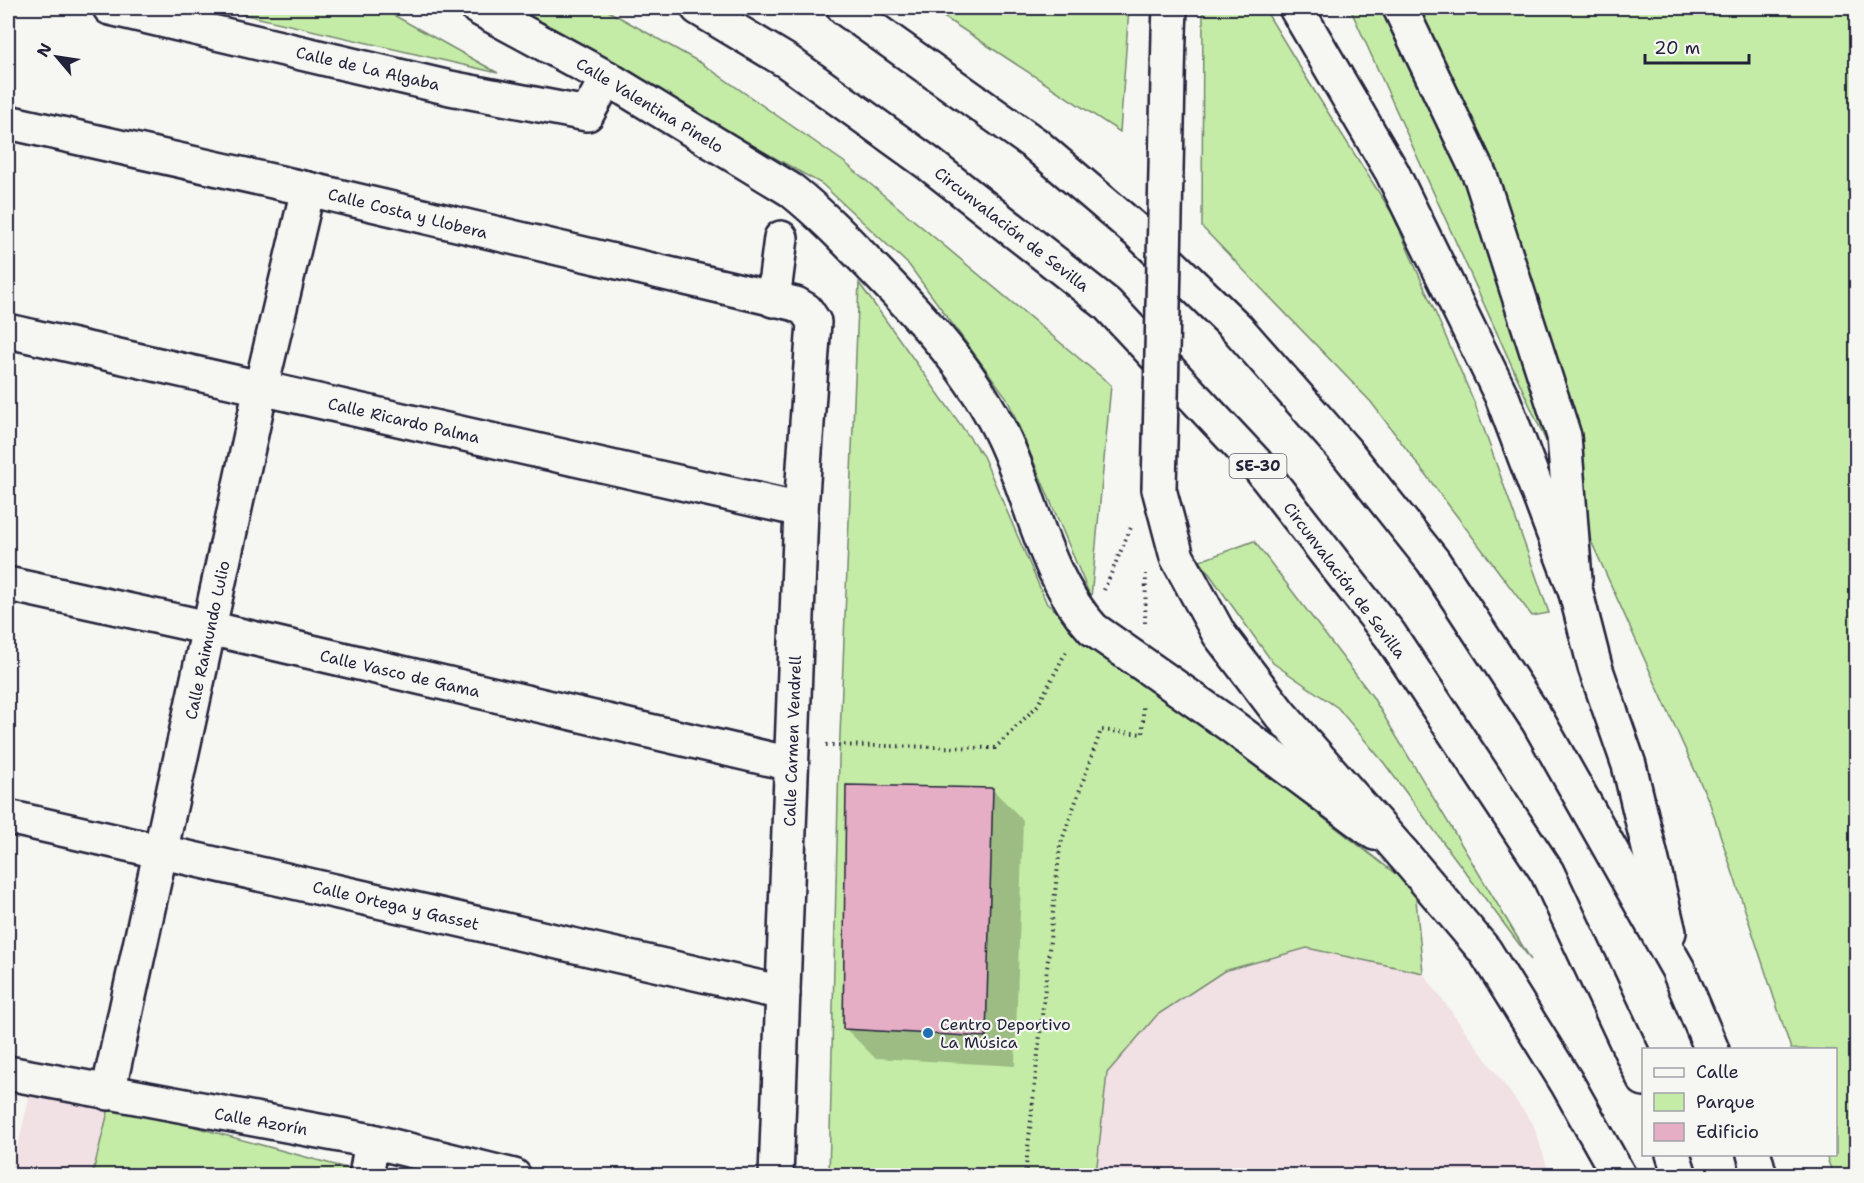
<svg xmlns="http://www.w3.org/2000/svg" width="1864" height="1183" font-family="'Shantell Sans',sans-serif">
<style>
.built{fill:#f1e0e4}
.green{fill:#c5eca6;stroke:#748770;stroke-width:1.5}
.shadow{fill:#0003}
.building{fill:#e5aec4;stroke:#22223b;stroke-width:1.5}
.lines{fill:none;stroke-linecap:round;stroke-linejoin:round}
.minor-casing{stroke:#22223b;stroke-width:38}
.major-casing{stroke:#22223b;stroke-width:38}
.highway-casing{stroke:#22223b;stroke-width:38}
.path{stroke:#22223b;stroke-width:4;stroke-dasharray:1.5 4.5;stroke-linecap:butt}
.minor{stroke:#f6f6f2;stroke-width:33}
.major{stroke:#f6f6f2;stroke-width:33}
.highway{stroke:#f6f6f2;stroke-width:33}
.major-bridge-casing{stroke:#22223b;stroke-width:38;stroke-linecap:butt}
.major-bridge{stroke:#f6f6f2;stroke-width:33}
.poi-dot{fill:#1f6fb2;stroke:#f6f6f2;stroke-width:2}
.labels{text-anchor:middle;stroke-width:4.5;stroke-linejoin:round;paint-order:stroke}
.shield{fill:#f6f6f2;stroke:#626272;stroke-width:1.5}
.shield-label{font-size:15px;font-weight:bold;fill:#22223b}
.street-label{font-size:16px;fill:#22223b;stroke:#f6f6f2}
.poi-label{font-size:16px;fill:#22223b;stroke:#f6f6f2;text-anchor:start}
</style>
<rect width="100%" height="100%" fill="#f6f6f2"/>
<filter id="ink" filterUnits="userSpaceOnUse"><feTurbulence type="fractalNoise" baseFrequency=".0167" numOctaves="2"/><feDisplacementMap in="SourceGraphic" scale="12" xChannelSelector="R" yChannelSelector="G"/><feConvolveMatrix kernelMatrix="1 2 1 2 8 2 1 2 1" color-interpolation-filters="sRGB"/></filter>
<g filter="url(#ink)">
<g class="built">
<polygon points="1307,948 1423,973 1533,1124 1550,1175 1096,1176 1107,1073 1157,1015 1224,971"/>
<polygon points="32,1085 350,1169 348,1176 8,1176 8,1162 14,1163"/>
</g>
<g class="green">
<polygon points="216,8 381,8 498,73"/>
<polygon points="507,8 603,8 701,63 844,162 1111,385 1091,598 1007,398 909,265 822,184"/>
<polygon points="930,8 1129,8 1120,132"/>
<polygon points="1203,8 1264,8 1315,92 1392,213 1475,404 1549,613 1532,616 1371,402 1202,227"/>
<polygon points="1350,8 1856,8 1856,1175 1833,1175 1826,1155 1836,1154 1836,1050 1791,1049 1710,804"/>
<polygon points="859,283 983,456 1047,604 1415,889 1423,973 1307,948 1224,971 1157,1015 1107,1073 1096,1175 829,1176 839,759"/>
<polygon points="1254,541 1372,696 1531,960 1384,763 1338,708 1273,663 1200,561"/>
<polygon points="110,1104 350,1169 348,1176 92,1176"/>
</g>
<polygon class="shadow" points="993,790 1023,820 1015,1066 875,1058 845,1028"/>
<polygon class="building" points="846,785 993,788 986,1037 843,1029"/>
<g class="lines">
<g class="minor-casing">
<g id="minor">
<polyline points="110,8 450,88 587,114 607,78"/>
<path d="M 478,8 L 607,78 L 791,190 C 821,214 847,241 873,268 C 923,319 973,372 1003,437 C 1033,500 1044,576 1093,629 L 1230,725 L 1375,833"/>
<polyline points="1400,8 1481,178 1564,436 1575,579"/>
<polyline points="8,122 308,189 796,304 806,310 814,322 801,510 776,1176"/>
<polyline points="773,300 781,238"/>
<polyline points="8,331 801,510"/>
<polyline points="8,584 209,628 791,764"/>
<polyline points="8,817 783,993"/>
<polyline points="8,1073 372,1141 514,1176"/>
<polyline points="108,1093 261,388 308,189"/>
<polyline points="366,1176 372,1141"/>
</g>
</g>
<g class="major-casing">
<g id="major">
<polyline points="1296,8 1392,172 1503,399 1576,593"/>
<polyline points="1169,33 1170,8"/>
<polyline points="1159,489 1177,557 1219,634 1280,714 1403,854"/>
</g>
</g>
<g class="highway-casing">
<g id="highway">
<polyline points="698,8 788,62 928,163 1107,304 1255,462 1390,635 1547,872 1644,1079"/>
<polyline points="844,8 1035,144 1138,232 1237,328 1347,453 1433,561 1538,721 1678,969 1712,1050"/>
<polyline points="1576,593 1595,667 1629,765 1669,932"/>
<polyline points="1403,854 1485,951 1567,1083 1619,1176"/>
<polyline points="1673,1154 1680,1176"/>
<polyline points="1754,1154 1760,1176"/>
</g>
</g>
<g class="path">
<polyline points="1104,590 1132,525"/>
<polyline points="1145,623 1146,574"/>
<polyline points="826,745 995,748 1038,705 1067,650"/>
<polyline points="1025,1176 1060,846 1101,730 1143,734 1143,706"/>
</g>
<use href="#minor" class="minor"/>
<use href="#major" class="major"/>
<use href="#highway" class="highway"/>
<g class="major-bridge-casing">
<polyline id="major-bridge" points="1159,489 1169,33"/>
</g>
<use href="#major-bridge" class="major-bridge"/>
</g>
</g>
<circle class="poi-dot" cx="928" cy="1033" r="6"/>
<g class="labels">
<rect class="shield" x="1229.5" y="454" width="57" height="24" rx="4.5"/>
<g class="shield-label">
<text x="1258" y="471">SE-30</text>
</g>
<g class="street-label">
<text transform="translate(368 68) rotate(13)" y="6">Calle de La Algaba</text>
<text transform="translate(650 105) rotate(31)" y="6">Calle Valentina Pinelo</text>
<text transform="translate(408 213) rotate(14)" y="6">Calle Costa y Llobera</text>
<text transform="translate(1012 229) rotate(38)" y="6">Circunvalación de Sevilla</text>
<text transform="translate(404 420) rotate(13)" y="6">Calle Ricardo Palma</text>
<text transform="translate(1345 580) rotate(53)" y="6">Circunvalación de Sevilla</text>
<text transform="translate(207 640) rotate(-78)" y="6">Calle Raimundo Lulio</text>
<text transform="translate(400 673) rotate(13)" y="6">Calle Vasco de Gama</text>
<text transform="translate(792 741) rotate(-88)" y="6">Calle Carmen Vendrell</text>
<text transform="translate(396 905) rotate(13)" y="6">Calle Ortega y Gasset</text>
<text transform="translate(261 1121) rotate(10)" y="6">Calle Azorín</text>
</g>
<g class="poi-label">
<text x="940" y="1030">Centro Deportivo<tspan x="940" dy="18">La Música</tspan></text>
</g>
</g>
<rect width="1864" height="1183" fill="none" stroke="#f6f6f2" stroke-width="30"/>
<rect x="15" y="15" width="1834" height="1153" fill="none" stroke="#22223b" stroke-width="2" filter="url(#ink)"/>
<rect x="1642" y="1048" width="195" height="108" fill="#f6f6f2" stroke="#a1a1a9" stroke-width="1.5"/>
<rect x="1654" y="1068" width="30" height="9" fill="#f6f6f2" stroke="#a1a1a9" stroke-width="1.5"/>
<text x="1696" y="1078" font-size="18" fill="#22223b">Calle</text>
<rect x="1654" y="1093" width="30" height="18" fill="#c5eca6" stroke="#a1a1a9" stroke-width="1.5"/>
<text x="1696" y="1108" font-size="18" fill="#22223b">Parque</text>
<rect x="1654" y="1123" width="30" height="18" fill="#e5aec4" stroke="#a1a1a9" stroke-width="1.5"/>
<text x="1696" y="1138" font-size="18" fill="#22223b">Edificio</text>
<g transform="translate(57 57) rotate(299)" stroke="#f6f6f2" stroke-width="4.5" paint-order="stroke">
<path d="M0-4.5L10 22L0 15L-10 22Z" fill="#22223b"/>
<text y="-9" font-size="16" font-weight="bold" text-anchor="middle" fill="#22223b">N</text>
</g>
<path d="M1645 54v9h104v-9" fill="none" stroke="#22223b" stroke-width="3"/>
<text x="1654" y="54" font-size="18" fill="#22223b" stroke="#f6f6f2" stroke-width="4.5" paint-order="stroke">20 m</text>
</svg>
